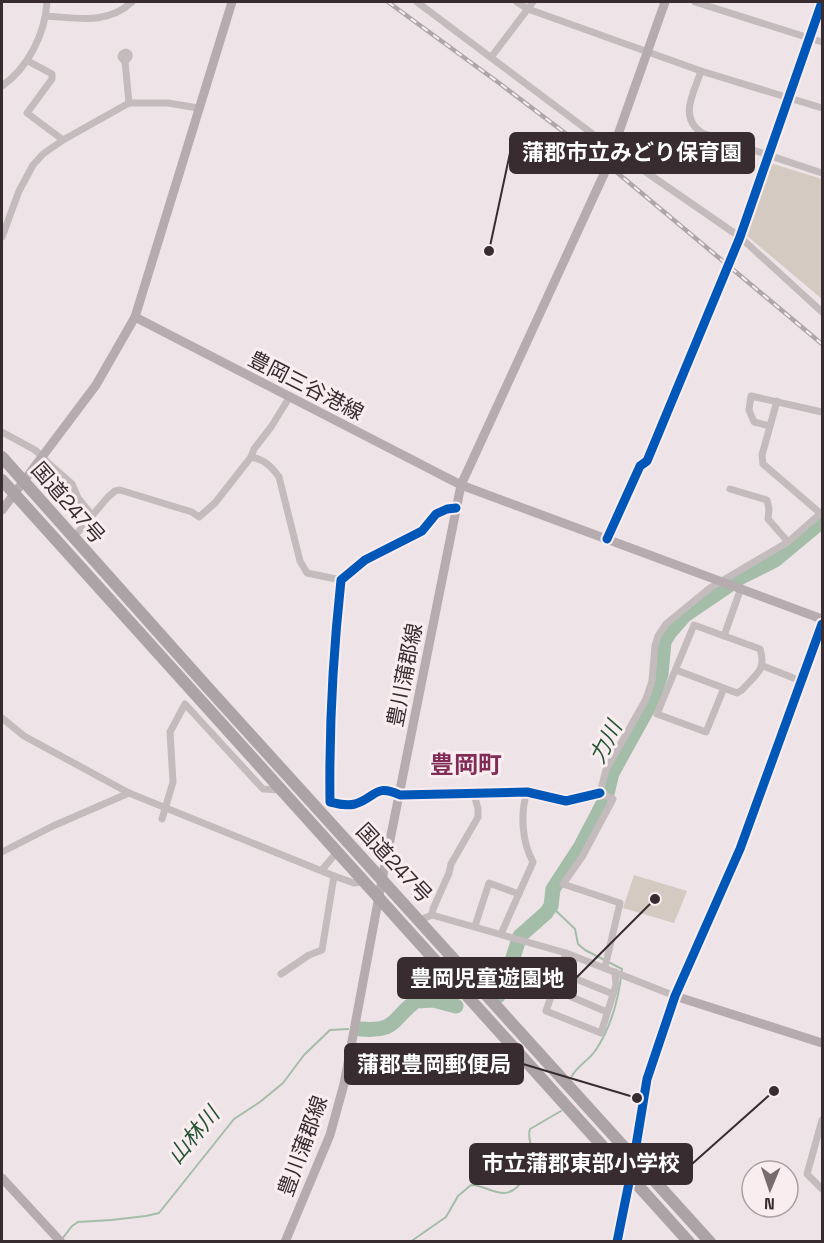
<svg xmlns="http://www.w3.org/2000/svg" width="824" height="1243" font-family="'Space Grotesk','Noto Sans JP',sans-serif">
<style>
.green{fill:#d4cac1}
.lines{fill:none;stroke-linecap:round;stroke-linejoin:round}
.stream{stroke:#a3bda9;stroke-width:2}
.river{stroke:#a3bda9;stroke-width:15}
.street{stroke:#c4bbbd;stroke-width:7}
.secondary{stroke:#b6acaf;stroke-width:9}
.highway{stroke:#aca3a6;stroke-width:12}
.rail-casing{stroke:#aea6a8;stroke-width:4.5}
.rail{stroke:#f9edf0;stroke-width:2;stroke-dasharray:7;stroke-linecap:butt}
.cycleway-casing{stroke:#f9edf0;stroke-width:13}
.cycleway{stroke:#0057b8;stroke-width:9}
.labels{text-anchor:middle;stroke-width:6;stroke-linejoin:round;paint-order:stroke}
.street-label{font-size:21px;fill:#382c31;stroke:#f9edf0}
.water-label{font-size:22px;font-style:italic;fill:#255635;stroke:#f9edf0}
.quarter-label{font-size:24px;font-weight:bold;fill:#802c56;stroke:#f9edf0}
.leader{fill:none;stroke:#382c31;stroke-width:2}
.callout-dot{fill:#382c31;stroke:#f9edf0;stroke-width:2}
.callout{fill:#382c31;stroke:#382c31;stroke-width:2}
.callout-label{font-size:22px;text-anchor:middle;font-weight:bold;fill:#fff}
</style>
<rect width="100%" height="100%" fill="#eee4e7"/>
<g class="green">
<polygon points="770,163 822,179 822,299 746,235"/>
<polygon points="634,875 687,891 674,923 623,908"/>
</g>
<g class="lines">
<g class="stream">
<path d="M 551,906 L 575,929 L 578,944 L 585,950 L 622,969 C 619,997 611,1028 595,1051 C 588,1061 577,1066 572,1076"/>
<polyline points="62,1239 72,1226 78,1222 111,1220 146,1216 159,1213 234,1119 260,1102 283,1083 304,1055 330,1030 348,1029"/>
<path d="M 410,1242 L 446,1217 L 458,1196 L 471,1185 C 483,1185 492,1193 504,1193 C 522,1192 530,1167 531,1152 C 532,1143 527,1137 530,1129 L 561,1111"/>
</g>
<g class="river">
<polyline points="498,996 503,988 520,936 546,913 551,906 553,889 581,846 606,798 612,773 653,699 661,674 664,642 670,632 685,615 741,577 775,560 822,521"/>
<path d="M 360,1029 C 398,1032 391,1019 416,1001 L 433,1000 L 456,1006"/>
</g>
<g class="street">
<polyline points="417,2 614,150 740,237 822,312"/>
<polyline points="517,2 528,9 701,71 822,108"/>
<polyline points="695,2 822,42"/>
<path d="M 46,16 C 78,18 107,25 132,2"/>
<polyline points="492,56 533,2"/>
<polyline points="28,61 52,74 52,79 27,113 63,140"/>
<polyline points="125,62 129,57 129,54 126,52 122,54 121,57 125,62 129,103"/>
<path d="M 701,71 C 694,93 678,117 702,133 L 822,173"/>
<path d="M 2,86 C 28,68 45,34 47,2"/>
<polyline points="2,237 19,191 33,165 43,154 63,140 129,103 168,103 198,108"/>
<polyline points="777,401 762,455 763,464 820,513"/>
<polyline points="770,426 754,422 749,410 751,396 822,412"/>
<polyline points="2,432 35,450 43,457 48,463 72,484 78,498 92,515"/>
<path d="M 251,457 C 265,460 271,466 279,477 L 300,561 L 307,573 L 341,580"/>
<polyline points="730,489 767,500 769,509 768,519 788,542"/>
<path d="M 456,508 L 447,509 L 436,514 L 422,531 L 365,560 L 341,580 C 333,654 329,728 330,802 C 339,804 346,806 355,804 C 376,798 374,783 400,795 L 527,792 L 566,801 L 600,793"/>
<polyline points="73,538 108,497 115,491 120,490 192,512 199,517 215,503 251,457 254,449 271,427 289,398"/>
<polyline points="607,539 640,466 647,461 740,237 822,2"/>
<polyline points="724,636 741,588"/>
<polyline points="763,666 801,681"/>
<path d="M 676,670 L 737,693 L 742,690 C 755,675 767,670 760,649 L 694,625 L 657,714 L 706,732 L 724,688"/>
<polyline points="2,718 24,736 129,793 334,876 354,883 364,882"/>
<polyline points="162,819 173,782 170,732 185,704 263,789 280,790"/>
<polyline points="2,852 53,826 129,793"/>
<polyline points="322,870 337,852"/>
<polyline points="432,915 433,909 449,873 451,864 478,817 478,809 474,794"/>
<polyline points="420,920 432,915 566,953 675,996"/>
<polyline points="475,926 489,883 519,894"/>
<path d="M 501,934 L 533,862 C 522,842 520,814 527,792"/>
<polyline points="566,953 546,1011 601,1033 616,985 615,972"/>
<polyline points="605,967 620,903 563,884 582,857 613,799 600,793 606,770 646,699 652,681 655,646 658,636 666,624 710,588 788,542 822,512"/>
<polyline points="529,971 557,980"/>
<polyline points="559,972 613,994"/>
<polyline points="281,974 309,955 322,950 334,876"/>
<polyline points="553,989 607,1012"/>
<polyline points="822,1120 807,1174 822,1189"/>
</g>
<g class="secondary">
<polyline points="135,317 461,485 822,619"/>
<polyline points="2,510 96,385 135,317 232,2"/>
<polyline points="675,996 822,1043"/>
<polyline points="2,1178 61,1242"/>
<polyline points="285,1242 330,1135 344,1084 382,880 461,485 604,174 665,2"/>
<polyline points="617,1242 634,1158 647,1079 675,996 740,849 822,624"/>
</g>
<g class="highway">
<polyline points="2,457 209,689 710,1242"/>
<polyline points="2,480 689,1242"/>
</g>
<g class="rail-casing">
<polyline id="rail" points="388,2 499,83 614,170 822,344"/>
</g>
<use href="#rail" class="rail"/>
<g class="cycleway-casing">
<g id="cycleway">
<path d="M 456,508 L 447,509 L 436,514 L 422,531 L 365,560 L 341,580 C 333,654 329,728 330,802 C 339,804 346,806 355,804 C 376,798 374,783 400,795 L 527,792 L 566,801 L 600,793"/>
<polyline points="607,539 640,466 647,461 740,237 822,2"/>
<polyline points="617,1242 634,1158 647,1079 675,996 740,849 822,624"/>
</g>
</g>
<use href="#cycleway" class="cycleway"/>
</g>
<g class="labels">
<g class="street-label">
<text transform="translate(306 386) rotate(27)" y="7">豊岡三谷港線</text>
<text transform="translate(68 503) rotate(49)" y="7">国道247号</text>
<text transform="translate(405 675) rotate(-79)" y="7">豊川蒲郡線</text>
<text transform="translate(394 863) rotate(47)" y="7">国道247号</text>
<text transform="translate(303 1146) rotate(-70)" y="7">豊川蒲郡線</text>
</g>
<g class="water-label">
<text transform="translate(605 742) rotate(-63)" y="8">力川</text>
<text transform="translate(193 1135) rotate(-50)" y="8">山林川</text>
</g>
<g class="quarter-label">
<text x="466" y="773">豊岡町</text>
</g>
</g>
<path class="leader" d="M489 251L510 153M655 899L576 978M637 1098L523 1064M774 1091L692 1164"/>
<g class="callout-dot">
<circle cx="489" cy="251" r="6"/>
<circle cx="655" cy="899" r="6"/>
<circle cx="637" cy="1098" r="6"/>
<circle cx="774" cy="1091" r="6"/>
</g>
<g class="callout">
<rect x="510" y="133" width="244" height="40" rx="6"/>
<rect x="398" y="958" width="178" height="40" rx="6"/>
<rect x="345" y="1044" width="178" height="40" rx="6"/>
<rect x="470" y="1144" width="222" height="40" rx="6"/>
</g>
<g class="callout-label">
<text x="632" y="160">蒲郡市立みどり保育園</text>
<text x="487" y="986">豊岡児童遊園地</text>
<text x="434" y="1072">蒲郡豊岡郵便局</text>
<text x="581" y="1171">市立蒲郡東部小学校</text>
</g>
<rect width="824" height="1243" fill="none" stroke="#382c31" stroke-width="6"/>
<g transform="translate(770 1189) rotate(182)"><circle r="28" fill="#f9edf0" stroke="#aca0a4" stroke-width="1.5"/>
<path d="M0-4.5L10 22L0 15L-10 22Z" fill="#786c71"/>
<text y="-9" font-size="16" font-weight="bold" text-anchor="middle" fill="#382c31">N</text>
</g>
</svg>
